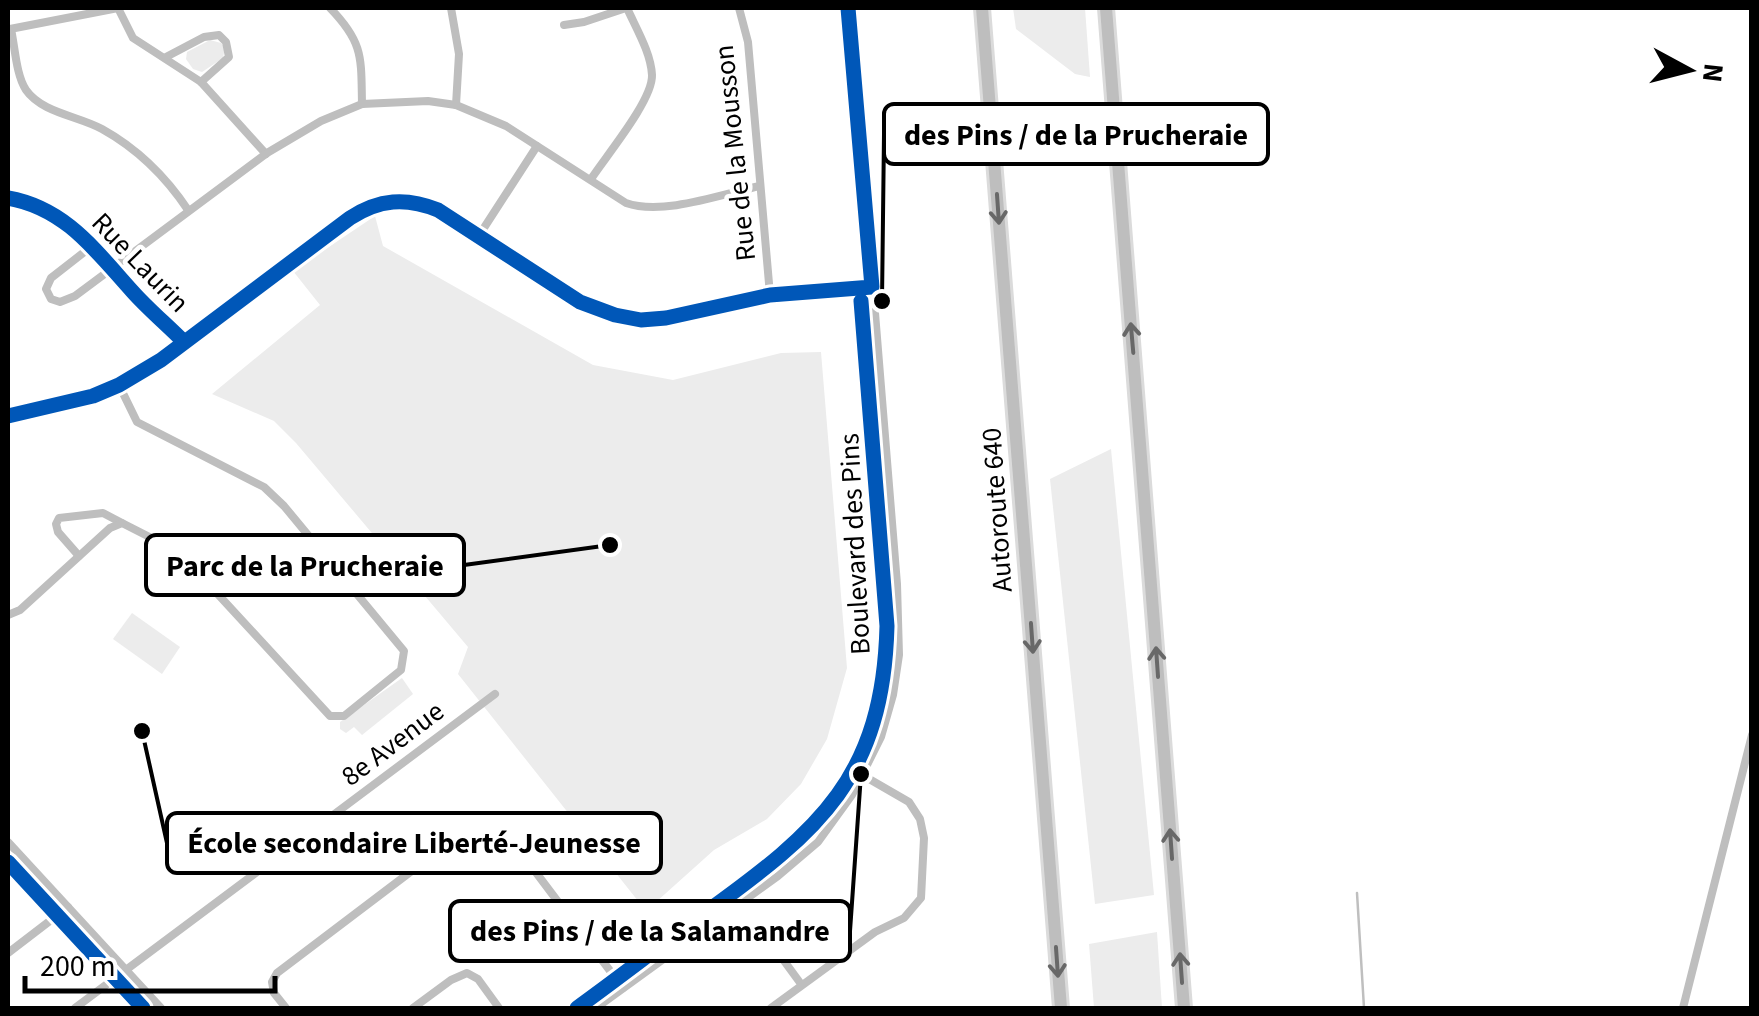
<svg xmlns="http://www.w3.org/2000/svg" width="1759" height="1016" font-family="'Source Sans 3',sans-serif">
<style>
.green{fill:#ececec}
.lines{fill:none;stroke-linecap:round;stroke-linejoin:round}
.stream{stroke:#bfbfbf;stroke-width:2.5}
.highway-casing{stroke:#dbdbdb;stroke-width:18}
.minor{stroke:#bebebe;stroke-width:8}
.highway{stroke:#bebebe;stroke-width:12}
.cycleway-casing{stroke:#fff;stroke-width:21}
.cycleway{stroke:#0057b8;stroke-width:15}
.oneway{stroke:#686868}
.labels{text-anchor:middle;stroke-width:9;stroke-linejoin:round;paint-order:stroke}
.street-label{font-size:28px;fill:#000;stroke:#fff}
.leader{fill:none;stroke:#000;stroke-width:4}
.callout-dot{fill:#000;stroke:#fff;stroke-width:4}
.callout{fill:#fff;stroke:#000;stroke-width:4}
.callout-label{font-size:30px;text-anchor:middle;font-weight:bold;fill:#000}
</style>
<rect width="100%" height="100%" fill="#fff"/>
<g class="green">
<polygon points="1013,8 1085,8 1090,77 1075,74 1016,29"/>
<polygon points="210,40 221,43 225,48 223,58 202,72 193,69 186,59 187,52"/>
<polygon points="375,216 383,246 593,365 673,380 781,353 821,352 847,668 827,739 801,784 767,819 714,850 646,911 458,674 468,647 296,443 274,421 212,394 320,305 293,271"/>
<polygon points="1111,449 1154,895 1095,904 1050,479"/>
<polygon points="132,613 180,647 162,674 113,639"/>
<polygon points="402,678 413,694 362,735 354,727 346,733 340,729 340,722"/>
<polygon points="1157,932 1162,1008 1094,1008 1089,944"/>
</g>
<g class="lines">
<polyline class="stream" points="1357,893 1364,1008"/>
<g class="highway-casing">
<g id="highway">
<polyline points="982,8 1061,1008"/>
<polyline points="1106,8 1184,1008"/>
</g>
</g>
<g class="minor">
<polyline points="118,8 133,38 201,82 266,154"/>
<path d="M 330,8 C 364,43 361,58 362,104"/>
<polyline points="451,8 459,54 456,105"/>
<polyline points="739,8 748,42 770,295"/>
<polyline points="564,25 584,22 626,8"/>
<polyline points="10,29 118,8"/>
<path d="M 11,29 C 15,47 16,75 26,90 C 42,113 79,116 102,129 C 138,149 166,177 188,210"/>
<polyline points="166,57 204,37 219,35 226,42 229,57 201,82"/>
<path d="M 591,179 C 606,156 653,100 652,75 C 651,53 636,28 627,8"/>
<path d="M 8,198 C 65,208 95,250 132,291 C 147,308 166,324 183,341"/>
<polyline points="480,234 537,146"/>
<path d="M 92,246 L 51,278 L 46,289 L 51,299 L 60,302 L 75,296 L 267,153 L 321,121 L 362,104 L 428,101 L 456,105 L 506,126 L 626,203 C 663,216 722,194 760,186"/>
<path d="M 8,416 L 93,396 L 119,385 L 161,360 L 350,218 C 379,199 406,197 438,210 L 580,302 L 615,315 L 641,320 L 666,318 L 770,295 L 872,287"/>
<polyline points="79,556 58,532 56,524 59,518 103,513 122,523"/>
<polyline points="8,615 20,610 110,528 122,523 179,552 330,716 344,716 401,670 404,651 284,506 264,487 137,422 119,385"/>
<polyline points="8,842 161,1008"/>
<polyline points="741,902 801,984"/>
<polyline points="8,953 68,907"/>
<polyline points="75,1008 495,694"/>
<polyline points="286,1008 274,993 272,982 277,973 475,823 489,819 501,826 623,988"/>
<polyline points="413,1008 451,980 467,973 478,979 499,1008"/>
<polyline points="596,1008 778,876 818,842 852,795 881,737 893,695 899,655 897,584 853,42 848,8"/>
<polyline points="771,1008 875,932 904,918 921,898 924,838 920,819 909,802 864,776"/>
<polyline points="1683,1008 1752,735"/>
</g>
<use href="#highway" class="highway"/>
<g class="cycleway-casing">
<g id="cycleway">
<path d="M 8,198 C 65,208 95,250 132,291 C 147,308 166,324 183,341"/>
<path d="M 8,416 L 93,396 L 119,385 L 161,360 L 350,218 C 379,199 406,197 438,210 L 580,302 L 615,315 L 641,320 L 666,318 L 770,295 L 872,287 L 848,8"/>
<polyline points="8,862 143,1008"/>
<path d="M 577,1008 C 620,977 662,944 705,913 C 820,830 883,777 887,626 L 861,301"/>
</g>
</g>
<use href="#cycleway" class="cycleway"/>
</g>
<defs><path id="oneway-shaft" d="M-6 0H5M1.5-3L5.5 0L1.5 3" fill="none" stroke-width="1.6" stroke-linecap="round" stroke-linejoin="round" transform="scale(2.5)"/></defs>
<g class="oneway">
<use href="#oneway-shaft" transform="translate(998 209) rotate(86)"/>
<use href="#oneway-shaft" transform="translate(1132 338) rotate(-95)"/>
<use href="#oneway-shaft" transform="translate(1032 638) rotate(86)"/>
<use href="#oneway-shaft" transform="translate(1157 662) rotate(-94)"/>
<use href="#oneway-shaft" transform="translate(1171 844) rotate(-94)"/>
<use href="#oneway-shaft" transform="translate(1057 962) rotate(86)"/>
<use href="#oneway-shaft" transform="translate(1181 968) rotate(-94)"/>
</g>
<g class="labels">
<g class="street-label">
<text transform="translate(734 153) rotate(-96)" y="10">Rue de la Mousson</text>
<text transform="translate(141 262) rotate(46)" y="10">Rue Laurin</text>
<text transform="translate(996 510) rotate(-94)" y="10">Autoroute 640</text>
<text transform="translate(854 544) rotate(-93)" y="10">Boulevard des Pins</text>
<text transform="translate(392 743) rotate(-37)" y="10">8e Avenue</text>
</g>
</g>
<path class="leader" d="M882 301L884 134M610 545L464 565M142 731L167 843M861 774L850 931"/>
<g class="callout-dot">
<circle cx="882" cy="301" r="10"/>
<circle cx="610" cy="545" r="10"/>
<circle cx="142" cy="731" r="10"/>
<circle cx="861" cy="774" r="10"/>
</g>
<g class="callout">
<rect x="884" y="104" width="384" height="60" rx="10"/>
<rect x="146" y="535" width="318" height="60" rx="10"/>
<rect x="167" y="813" width="494" height="60" rx="10"/>
<rect x="450" y="901" width="400" height="60" rx="10"/>
</g>
<g class="callout-label">
<text x="1076" y="145">des Pins / de la Prucheraie</text>
<text x="305" y="576">Parc de la Prucheraie</text>
<text x="414" y="853">École secondaire Liberté-Jeunesse</text>
<text x="650" y="941">des Pins / de la Salamandre</text>
</g>
<rect width="1759" height="1016" fill="none" stroke="#000000" stroke-width="20"/>
<g transform="translate(1689 70) rotate(97)" stroke="#ffffff" stroke-width="8" paint-order="stroke">
<path d="M0-8L18 38L0 25L-18 38Z" fill="#000000"/>
<text y="-15" font-size="28" font-weight="bold" text-anchor="middle" fill="#000000">N</text>
</g>
<path d="M25 976v15h250v-15" fill="none" stroke="#000000" stroke-width="5"/>
<text x="40" y="976" font-size="30" fill="#000000" stroke="#ffffff" stroke-width="8" paint-order="stroke">200 m</text>
</svg>
